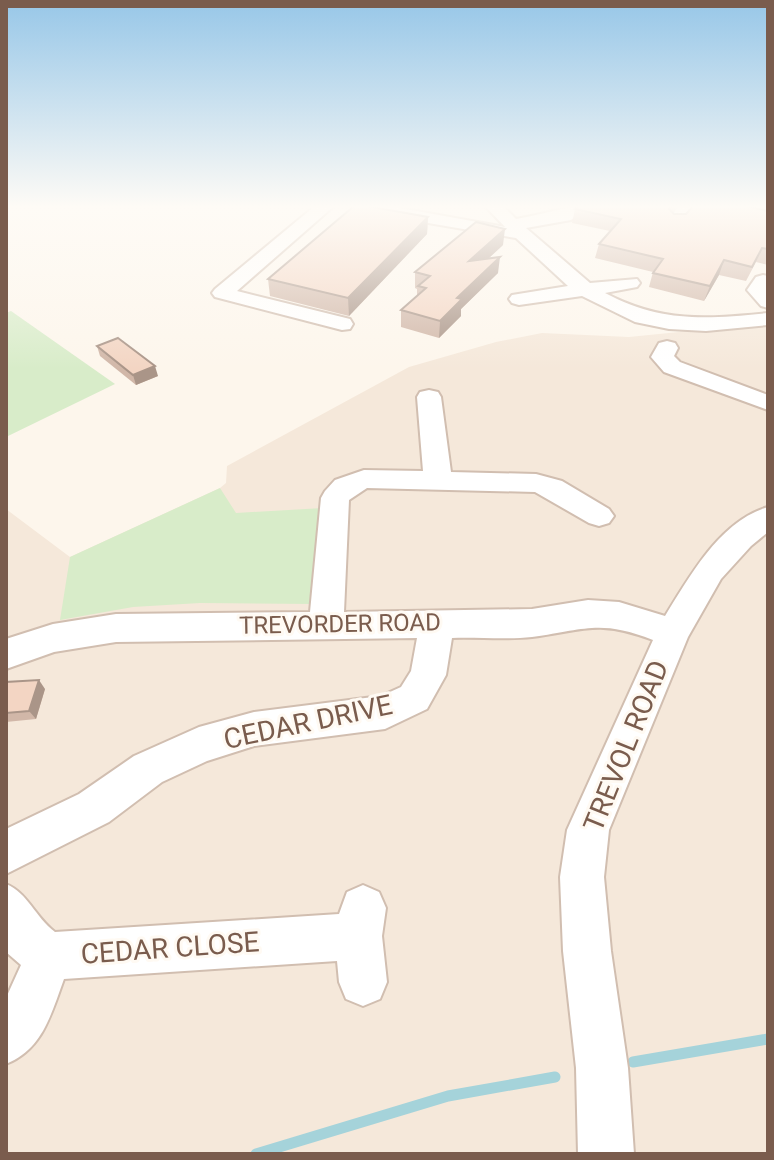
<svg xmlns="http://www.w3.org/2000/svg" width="774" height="1160" viewBox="0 0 774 1160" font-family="Roboto,sans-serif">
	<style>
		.residential { fill: #f5e8da }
		.green { fill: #d8ecc9 }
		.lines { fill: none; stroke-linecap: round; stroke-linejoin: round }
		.stream { stroke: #a5d3da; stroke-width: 11 }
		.minor-casing { stroke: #d1beb0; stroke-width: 4 }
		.minor { fill: #fff; fill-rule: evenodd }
		.wall { fill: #d1b7a8 }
		.shaded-wall { fill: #aa9588 }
		.building { fill: #f3d5c3; stroke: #aa9588; stroke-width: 2 }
		.labels { text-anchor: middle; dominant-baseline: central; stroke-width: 6; stroke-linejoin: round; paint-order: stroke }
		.street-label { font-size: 24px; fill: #7a5c4d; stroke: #fffaf3 }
		.near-street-label { font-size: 28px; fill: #7a5c4d; stroke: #fffaf3 }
	</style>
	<rect width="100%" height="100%" fill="#fdf6ec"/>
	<!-- residential -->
	<polygon class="residential" points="768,323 768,1154 6,1154 6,509 70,557 220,488 226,483 227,466 409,367 496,342 542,333 629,337"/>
	<!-- green -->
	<g class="green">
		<polygon points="11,311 115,384 6,437 6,313"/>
		<polygon points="220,488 236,513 323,508 314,604 200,603 133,607 60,620 70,557"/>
	</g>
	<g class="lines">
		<!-- stream -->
		<g class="stream">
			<polyline points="633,1062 768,1039"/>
			<polyline points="256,1154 448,1096 555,1077"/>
		</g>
		<!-- minor casing -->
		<g class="minor-casing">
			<g id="minor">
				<polygon points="315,206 334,206 237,291 350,319 353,324 350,329 342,330 215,297 212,293 215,289"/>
				<path d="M350,206H389L505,227L485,206H503L516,219C541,215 565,206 589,206L571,220L526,228L590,283L637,279L640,283L637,287L605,293C662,323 706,319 768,313V325L706,331L669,329L635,322L582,296L519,305L512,303L509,299L512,295L568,286L516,238L358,211Z"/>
				<polygon points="679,206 696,206 682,225 670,225 667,221"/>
				<polygon points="763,275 768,276 768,308 761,306 747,290 756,277"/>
				<polygon points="667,341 675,343 678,348 674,356 680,362 768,395 768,410 664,372 651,357 659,343"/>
				<path d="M429,390L438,392L441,397L451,472L536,474L562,481L609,509L614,516L609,523L599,526L589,523L535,492L367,488L349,500L344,612L532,609L588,600L619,602L665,616C690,576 720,521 768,507V532L751,546L721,579L688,637L609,830L604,877L611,951L628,1068L634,1154H578L576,1068L563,951L560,877L567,830L653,640C599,619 585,630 532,637C506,640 478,637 452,638L446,675L427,709L385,729L254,746L207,761L162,782L109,822L6,874V829L79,794L134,756L199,727L254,712L381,696L401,687L411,671L417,638L116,642L54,652L6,669V639L53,624L116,614L310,612L321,498L325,491L335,480L364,470L423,471L417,397L420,392Z"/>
				<path d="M6,884C28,893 35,917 55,932L339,914L347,892L363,885L379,892L386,908L382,936L387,982L380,999L363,1006L346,999L339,982L337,961L64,979C51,1014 43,1049 6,1064V998L21,965L6,952Z"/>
			</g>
		</g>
		<!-- minor -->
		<use href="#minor" class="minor"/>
	</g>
	<!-- wall -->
	<g class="wall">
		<polygon points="578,206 676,206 672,212 674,214 768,211 768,265 756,262 746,281 719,275 704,301 649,287 653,272 595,258 599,244 610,231 572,223 575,209"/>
		<polygon points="428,217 427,234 349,316 270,296 268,279"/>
		<polygon points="503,245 488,259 498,273 461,309 461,316 439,338 401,327 401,310 417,296 417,289 415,288 415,272"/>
		<polygon points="97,346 158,376 136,385 100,356"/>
		<polygon points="6,682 45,689 36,719 6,722"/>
	</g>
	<!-- shaded-wall -->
	<g class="shaded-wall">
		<polygon points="428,217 427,234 349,316 348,298"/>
		<polygon points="505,229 503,245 467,278 469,261"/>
		<polygon points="500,257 498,273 461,309 461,316 439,338 440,321 457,298"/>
		<polygon points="724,260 719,275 704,301 710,286"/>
		<polygon points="155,366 158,376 136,385 133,375"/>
		<polygon points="39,680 45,689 36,719 29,711"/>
	</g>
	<!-- building -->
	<g class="building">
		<polygon points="354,206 367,206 428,217 348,298 268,279"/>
		<polygon points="578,206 671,206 669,209 674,214 686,214 693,206 746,206 768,211 768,249 762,248 752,267 724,260 710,286 653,273 663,259 599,244 621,219 575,209"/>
		<polygon points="476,222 505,229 469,261 500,257 457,298 462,299 440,321 401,310 426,288 418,286 430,276 415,272"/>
		<polygon points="118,338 155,366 133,375 97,346"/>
		<polygon points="39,680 29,711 6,713 6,682"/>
	</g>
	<!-- sky -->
	<linearGradient id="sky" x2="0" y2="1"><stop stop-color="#97c7e8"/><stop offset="0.56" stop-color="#fefbf6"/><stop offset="1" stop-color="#fefbf6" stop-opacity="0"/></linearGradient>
	<rect width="774" height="369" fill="url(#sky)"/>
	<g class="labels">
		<!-- street labels -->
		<g class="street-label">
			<text transform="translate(340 624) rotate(-1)">TREVORDER ROAD</text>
		</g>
		<!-- near-street labels -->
		<g class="near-street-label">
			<text transform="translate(308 722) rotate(-12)">CEDAR DRIVE</text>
			<text transform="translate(626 746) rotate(-68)">TREVOL ROAD</text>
			<text transform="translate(170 948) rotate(-4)">CEDAR CLOSE</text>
		</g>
	</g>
	<!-- border -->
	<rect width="774" height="1160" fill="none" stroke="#7a5c4d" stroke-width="16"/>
</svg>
